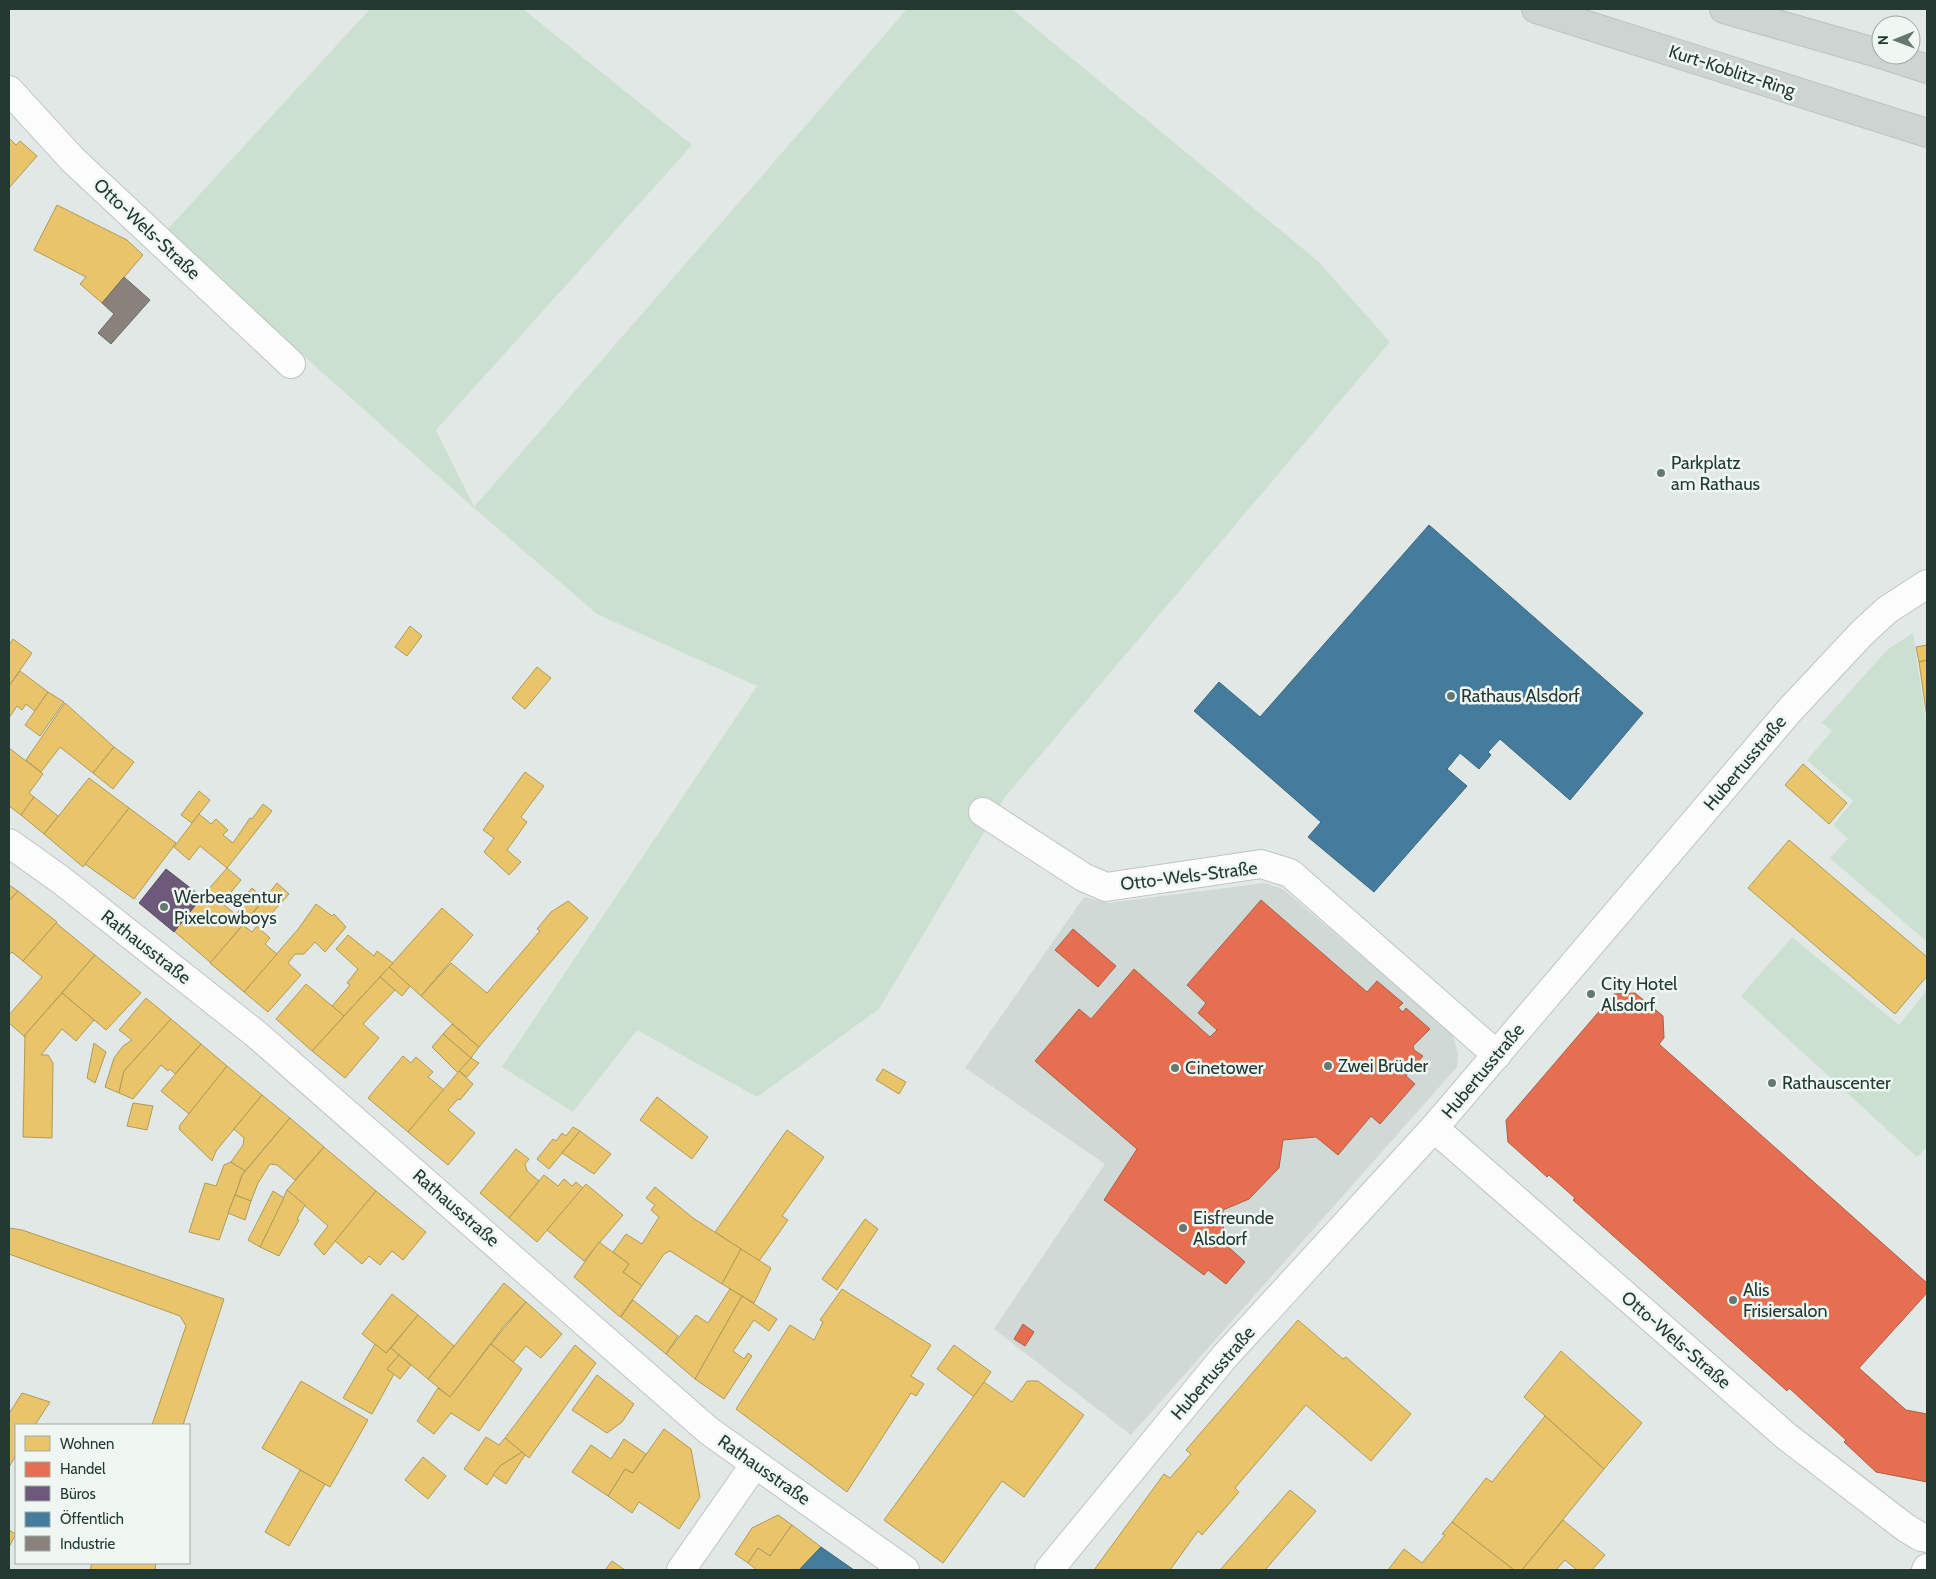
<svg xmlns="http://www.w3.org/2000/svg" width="1936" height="1579" viewBox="0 0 1936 1579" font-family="Cabin,sans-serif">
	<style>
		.built { fill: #d0d9d5 }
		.green { fill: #cce0d1 }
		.homes { fill: #e9c46a; stroke: #ad9b59 }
		.shops { fill: #e76f51; stroke: #ac5f48 }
		.offices { fill: #6d597a; stroke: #565064 }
		.public { fill: #457b9d; stroke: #3a687d }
		.industry { fill: #8a817c; stroke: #6b6c66 }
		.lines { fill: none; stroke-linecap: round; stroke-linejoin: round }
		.minor-casing { stroke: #bfc5c2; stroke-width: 30 }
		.primary-casing { stroke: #bcc4c1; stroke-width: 30 }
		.minor { stroke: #fbfcfb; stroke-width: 28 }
		.primary { stroke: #cdd4d1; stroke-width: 28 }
		.poi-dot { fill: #657771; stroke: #f0f7f3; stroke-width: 2 }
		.labels { text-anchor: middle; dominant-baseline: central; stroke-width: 5; stroke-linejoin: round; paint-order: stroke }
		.street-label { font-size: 18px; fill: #223a32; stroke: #f0f7f3 }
		.poi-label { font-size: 18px; fill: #223a32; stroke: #f0f7f3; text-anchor: start }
	</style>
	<rect width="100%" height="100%" fill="#e2e8e5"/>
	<!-- built -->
	<polygon class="built" points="1265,883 1283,889 1452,1033 1458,1054 1457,1067 1131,1435 994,1329 1105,1164 965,1068 1084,897 1108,903"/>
	<!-- green -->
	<g class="green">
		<polygon points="370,9 523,9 692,145 436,430 474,507 907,9 1012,9 1319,262 1390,342 1005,797 879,1009 757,1097 637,1030 573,1112 502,1067 757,686 597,614 474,508 165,232"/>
		<polygon points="1913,633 1927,729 1927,942 1830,858 1848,839 1833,825 1853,801 1807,760 1832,731 1822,723 1887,650"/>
		<polygon points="1792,937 1899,1025 1927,990 1927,1147 1917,1157 1741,996"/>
	</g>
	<!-- homes -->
	<g class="homes">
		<polygon points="9,138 16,145 20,141 37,156 9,188"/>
		<polygon points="57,205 127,240 143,255 102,303 80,284 86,277 34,250"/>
		<polygon points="410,626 422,636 407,656 395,647"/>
		<polygon points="13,639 32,653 9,686 9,645"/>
		<polygon points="1927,645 1927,660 1919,662 1916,647"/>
		<polygon points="1927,660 1927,718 1919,662"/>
		<polygon points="537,667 551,678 525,709 512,698"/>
		<polygon points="20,671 48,692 35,711 26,704 22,710 17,706 9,718 9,686"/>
		<polygon points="48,692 64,702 40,736 25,725"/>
		<polygon points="65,703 114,747 93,773 60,747 41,772 26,760"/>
		<polygon points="114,747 134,762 113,789 93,773"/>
		<polygon points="9,748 43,774 29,793 34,797 21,815 9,806"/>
		<polygon points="1803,764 1847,803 1829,824 1785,785"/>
		<polygon points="525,772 544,786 521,817 527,822 507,850 521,862 509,875 484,852 494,838 483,830"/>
		<polygon points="89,778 129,808 83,867 44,834"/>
		<polygon points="199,791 210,800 192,823 181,815"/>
		<polygon points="34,797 58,816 44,834 21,815"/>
		<polygon points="263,804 272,811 227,868 200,846 189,860 174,847 199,814 211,824 216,819 228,830 223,835 233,843 250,818 252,819"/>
		<polygon points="129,808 176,843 134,899 85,864"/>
		<polygon points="1789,840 1927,957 1927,976 1895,1014 1748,888"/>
		<polygon points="227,868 241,880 222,903 207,891"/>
		<polygon points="277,883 289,894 264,922 254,912"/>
		<polygon points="9,885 18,891 9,901"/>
		<polygon points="252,888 264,899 245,922 236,915 240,909 237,906"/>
		<polygon points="18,891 57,922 23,961 12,952 9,955 9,901"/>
		<polygon points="207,891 245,922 211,963 174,931"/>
		<polygon points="568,901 588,918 479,1047 421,996 451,963 487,993 540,931 537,929 551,912"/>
		<polygon points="316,904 332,916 334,914 346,927 325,952 315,942 304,954 295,954 288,963 301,975 268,1012 244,992 299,928"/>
		<polygon points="442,908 473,935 421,996 389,967"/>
		<polygon points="56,923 95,955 25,1035 25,1037 9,1023 9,1015 42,977 23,961"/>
		<polygon points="243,925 252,932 257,926 270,938 265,944 277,954 244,992 210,963"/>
		<polygon points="348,935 374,956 377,951 393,963 344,1016 332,1006 350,985 347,983 358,969 336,949"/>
		<polygon points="95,955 141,993 106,1030 62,993"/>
		<polygon points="389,967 410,986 402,996 380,977"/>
		<polygon points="380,977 395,990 363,1024 379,1038 345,1078 312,1051"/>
		<polygon points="306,984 344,1016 312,1051 276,1019"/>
		<polygon points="62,993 94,1020 76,1041 62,1029 41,1055 48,1055 53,1063 52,1138 23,1137 25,1035"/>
		<polygon points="146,998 171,1019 124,1071 119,1093 105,1087 114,1058 123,1046 132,1040 119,1030"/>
		<polygon points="171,1019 201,1044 175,1074 170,1069 168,1071 161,1065 133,1099 119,1093 124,1071"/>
		<polygon points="452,1024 479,1047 471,1058 443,1034"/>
		<polygon points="443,1034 471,1058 458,1073 432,1047"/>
		<polygon points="94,1043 106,1052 95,1083 87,1078"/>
		<polygon points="201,1044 227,1066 189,1114 161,1091"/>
		<polygon points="403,1056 411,1063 416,1057 433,1072 428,1077 444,1090 408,1132 368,1098"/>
		<polygon points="471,1058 479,1063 467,1077 459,1071"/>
		<polygon points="227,1066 262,1095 216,1151 212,1161 179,1129 180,1125"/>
		<polygon points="883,1069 906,1082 899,1094 876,1080"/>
		<polygon points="459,1071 473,1084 460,1100 458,1099 448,1110 475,1133 448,1165 408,1132"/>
		<polygon points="262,1095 290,1118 245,1171 231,1162 243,1145 244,1138 234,1129"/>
		<polygon points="657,1097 708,1137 692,1159 640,1120"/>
		<polygon points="133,1103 153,1106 147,1130 127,1126"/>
		<polygon points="290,1118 324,1147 295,1180 277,1165 270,1164 258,1183 251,1201 235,1195 242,1175"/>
		<polygon points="573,1127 580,1131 549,1169 537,1159 553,1139 556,1141 562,1133 566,1136"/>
		<polygon points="787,1130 824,1157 782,1216 788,1220 759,1261 715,1232"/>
		<polygon points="580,1131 611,1154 594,1174 562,1153"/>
		<polygon points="324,1147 376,1191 324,1255 314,1244 328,1226 287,1190"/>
		<polygon points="516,1149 529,1159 525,1164 527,1171 539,1181 509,1218 480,1193"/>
		<polygon points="231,1162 245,1171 242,1175 219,1240 189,1232 205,1183 216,1186 224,1165"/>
		<polygon points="544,1175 558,1186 564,1179 572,1186 576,1182 583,1188 537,1242 509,1218"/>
		<polygon points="586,1184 623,1215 584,1261 547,1230"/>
		<polygon points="655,1187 693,1218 741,1249 722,1284 670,1251 664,1254 642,1286 623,1272 629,1264 613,1252 626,1234 642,1244 659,1217 651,1210 655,1205 646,1198"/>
		<polygon points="287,1190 305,1205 297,1219 299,1220 279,1256 260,1247"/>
		<polygon points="273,1191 284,1198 260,1247 248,1240"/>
		<polygon points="376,1191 426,1232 403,1260 392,1251 380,1265 369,1256 362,1264 335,1241"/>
		<polygon points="235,1195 251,1201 245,1220 228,1213"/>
		<polygon points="865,1219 878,1229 837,1290 822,1279"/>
		<polygon points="9,1228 22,1230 224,1299 183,1425 152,1425 186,1326 180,1316 9,1254"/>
		<polygon points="599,1242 629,1264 623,1272 642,1286 620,1317 574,1277"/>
		<polygon points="741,1249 771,1268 754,1303 722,1284"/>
		<polygon points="504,1283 526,1302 504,1326 450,1397 428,1379"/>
		<polygon points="730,1289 742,1296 695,1379 666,1354 696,1315 708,1323"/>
		<polygon points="842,1289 931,1345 911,1376 924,1384 916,1396 911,1393 847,1492 736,1409 790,1325 814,1340 823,1322 820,1320"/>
		<polygon points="392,1294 418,1315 386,1353 362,1334"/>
		<polygon points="742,1296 777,1319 769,1331 754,1320 733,1351 744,1359 748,1353 752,1356 724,1399 695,1379"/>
		<polygon points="633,1300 678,1336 666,1354 621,1317"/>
		<polygon points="526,1302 562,1334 541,1358 526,1346 513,1362 491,1344"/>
		<polygon points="418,1315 454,1346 428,1379 391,1348"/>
		<polygon points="1298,1320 1343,1359 1346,1357 1411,1414 1371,1461 1306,1405 1235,1488 1239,1492 1202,1535 1198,1531 1170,1570 1094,1570 1164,1474 1170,1478 1191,1454 1186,1450"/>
		<polygon points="375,1344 386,1353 391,1348 399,1355 387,1369 394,1374 372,1414 343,1398"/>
		<polygon points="491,1344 522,1369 479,1431 451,1413 434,1434 417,1421 438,1388 450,1397"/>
		<polygon points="575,1345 596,1363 529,1458 505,1438"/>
		<polygon points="954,1345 991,1372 974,1397 937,1369"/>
		<polygon points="1561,1351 1642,1423 1604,1469 1524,1397"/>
		<polygon points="399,1355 411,1365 400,1379 387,1369"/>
		<polygon points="597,1375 634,1404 622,1422 607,1433 572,1410"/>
		<polygon points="301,1381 368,1420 330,1487 262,1448"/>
		<polygon points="1027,1381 1038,1381 1084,1415 1024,1497 1002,1481 943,1563 884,1520 984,1382 1012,1402"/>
		<polygon points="22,1393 50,1402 35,1425 16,1425 16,1455 9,1467 9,1414"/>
		<polygon points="1545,1416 1604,1469 1522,1570 1514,1570 1452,1522 1486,1478 1492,1482"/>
		<polygon points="664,1429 691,1449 700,1497 679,1529 639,1502 632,1513 608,1496 625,1469 633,1473"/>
		<polygon points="486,1437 499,1445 505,1438 522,1452 500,1466 487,1485 464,1469"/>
		<polygon points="624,1439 646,1454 633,1473 625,1469 608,1496 572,1472 591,1445 611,1459"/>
		<polygon points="522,1452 525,1455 506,1484 493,1475 500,1466"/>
		<polygon points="423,1457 446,1476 428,1499 405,1480"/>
		<polygon points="300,1470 325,1484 289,1546 265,1532"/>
		<polygon points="1290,1490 1316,1511 1265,1570 1220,1570"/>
		<polygon points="778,1515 792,1525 770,1556 758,1548 748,1563 735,1554 752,1528"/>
		<polygon points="1563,1520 1605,1555 1592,1570 1577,1570 1565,1560 1556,1570 1522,1570"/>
		<polygon points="1452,1522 1514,1570 1388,1570 1404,1549 1422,1563 1445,1535 1442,1534"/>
		<polygon points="792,1525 821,1547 799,1570 757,1570 748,1563 758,1548 770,1556"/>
		<polygon points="9,1530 16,1534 9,1547"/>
		<polygon points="612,1561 625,1570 605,1570"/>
		<polygon points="92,1563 156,1563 155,1570 90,1570"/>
	</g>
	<!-- shops -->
	<g class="shops">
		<polygon points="1261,900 1367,992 1377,981 1403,1003 1398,1008 1403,1012 1406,1008 1430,1029 1413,1046 1414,1050 1423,1056 1406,1076 1415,1084 1380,1124 1371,1116 1338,1155 1316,1137 1283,1140 1279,1168 1249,1199 1223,1210 1224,1243 1245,1262 1226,1284 1208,1270 1204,1275 1104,1200 1137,1149 1035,1061 1079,1009 1091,1019 1134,969 1210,1037 1217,1030 1198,1013 1206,1003 1187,985"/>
		<polygon points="1073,929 1116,966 1098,987 1055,950"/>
		<polygon points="1635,993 1663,1016 1664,1038 1659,1044 1927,1283 1927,1293 1859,1368 1906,1410 1927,1414 1927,1482 1876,1472 1844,1442 1846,1440 1789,1388 1787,1391 1573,1200 1575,1198 1549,1175 1547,1177 1508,1142 1506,1120 1614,994"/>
		<polygon points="1023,1324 1034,1332 1025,1346 1014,1339"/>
	</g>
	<!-- offices -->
	<polygon class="offices" points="166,869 202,897 174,932 139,903"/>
	<!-- public -->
	<g class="public">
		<polygon points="1429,525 1643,713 1570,800 1500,739 1488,752 1491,755 1479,769 1460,753 1447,769 1467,786 1374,892 1308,837 1321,822 1194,711 1219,682 1260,717"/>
		<polygon points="821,1547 854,1570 799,1570"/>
	</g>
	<!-- industry -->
	<polygon class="industry" points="124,277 150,300 111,344 98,333 114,314 102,303"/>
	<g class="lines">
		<!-- minor casing -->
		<g class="minor-casing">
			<g id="minor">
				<polyline points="9,90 73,160 291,364"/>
				<polyline points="983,812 1083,877 1106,887 1261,864 1290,873 1497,1055"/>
				<polyline points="9,843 61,880 256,1034 709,1431 905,1570"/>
				<polyline points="1434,1128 1786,1436 1906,1528 1921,1537 1927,1538"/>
				<polyline points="681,1570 755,1464"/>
				<polyline points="1049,1570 1225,1356 1434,1128 1789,711 1862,633 1887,610 1927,584"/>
				<polyline points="1926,1570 1927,1568"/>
			</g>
		</g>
		<!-- primary casing -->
		<g class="primary-casing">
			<g id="primary">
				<polyline points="1536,9 1927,133"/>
				<polyline points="1724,9 1881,54"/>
				<polyline points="1884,55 1927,69"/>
			</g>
		</g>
		<!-- minor -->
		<use href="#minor" class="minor"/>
		<!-- primary -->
		<use href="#primary" class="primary"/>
	</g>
	<!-- markers -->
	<g class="poi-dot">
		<circle cx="1661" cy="473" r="5"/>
		<circle cx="1451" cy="696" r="5"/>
		<circle cx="164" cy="907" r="5"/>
		<circle cx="1591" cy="994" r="5"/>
		<circle cx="1328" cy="1066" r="5"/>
		<circle cx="1175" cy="1068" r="5"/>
		<circle cx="1772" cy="1083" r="5"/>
		<circle cx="1183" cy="1228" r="5"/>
		<circle cx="1733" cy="1300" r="5"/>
	</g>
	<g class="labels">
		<!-- street labels -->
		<g class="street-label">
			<text transform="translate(1732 71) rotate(18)">Kurt-Koblitz-Ring</text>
			<text transform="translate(147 229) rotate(43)">Otto-Wels-Straße</text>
			<text transform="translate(1745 763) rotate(-50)">Hubertusstraße</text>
			<text transform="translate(1189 876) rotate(-7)">Otto-Wels-Straße</text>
			<text transform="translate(146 947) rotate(38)">Rathausstraße</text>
			<text transform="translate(1483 1071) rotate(-50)">Hubertusstraße</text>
			<text transform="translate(456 1208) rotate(41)">Rathausstraße</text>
			<text transform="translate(1676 1340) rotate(41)">Otto-Wels-Straße</text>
			<text transform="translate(1213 1373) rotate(-49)">Hubertusstraße</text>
			<text transform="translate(764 1470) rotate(35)">Rathausstraße</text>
		</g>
		<!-- poi labels -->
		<g class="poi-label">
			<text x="1671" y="463">Parkplatz<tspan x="1671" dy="21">am Rathaus</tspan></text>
			<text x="1461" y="696">Rathaus Alsdorf</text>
			<text x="174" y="897">Werbeagentur<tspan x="174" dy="21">Pixelcowboys</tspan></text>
			<text x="1601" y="984">City Hotel<tspan x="1601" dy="21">Alsdorf</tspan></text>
			<text x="1338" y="1066">Zwei Brüder</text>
			<text x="1185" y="1068">Cinetower</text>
			<text x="1782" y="1083">Rathauscenter</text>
			<text x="1193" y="1218">Eisfreunde<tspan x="1193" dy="21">Alsdorf</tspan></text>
			<text x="1743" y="1290">Alis<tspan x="1743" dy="21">Frisiersalon</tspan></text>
		</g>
	</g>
	<!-- border -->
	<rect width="1936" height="1579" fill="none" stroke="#223a32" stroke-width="20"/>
	<!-- legend -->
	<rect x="15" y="1424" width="175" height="140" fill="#f0f7f3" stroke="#9eaba6"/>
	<rect x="25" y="1436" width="25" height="15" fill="#e9c46a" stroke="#9eaba6"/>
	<text x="60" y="1449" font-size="15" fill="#223a32">Wohnen</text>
	<rect x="25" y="1462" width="25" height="15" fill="#e76f51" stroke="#9eaba6"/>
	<text x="60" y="1474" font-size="15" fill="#223a32">Handel</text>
	<rect x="25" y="1486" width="25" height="15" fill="#6d597a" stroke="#9eaba6"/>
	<text x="60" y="1499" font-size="15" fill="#223a32">Büros</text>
	<rect x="25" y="1512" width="25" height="15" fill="#457b9d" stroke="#9eaba6"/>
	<text x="60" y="1524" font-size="15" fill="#223a32">Öffentlich</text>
	<rect x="25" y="1536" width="25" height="15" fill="#8a817c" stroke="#9eaba6"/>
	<text x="60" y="1549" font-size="15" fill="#223a32">Industrie</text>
	<!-- north arrow -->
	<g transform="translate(1896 40) rotate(269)"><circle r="24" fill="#f0f7f3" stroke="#9eaba6"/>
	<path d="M0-4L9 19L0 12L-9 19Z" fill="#657771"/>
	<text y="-8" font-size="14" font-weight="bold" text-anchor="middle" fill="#223a32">N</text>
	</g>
</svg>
